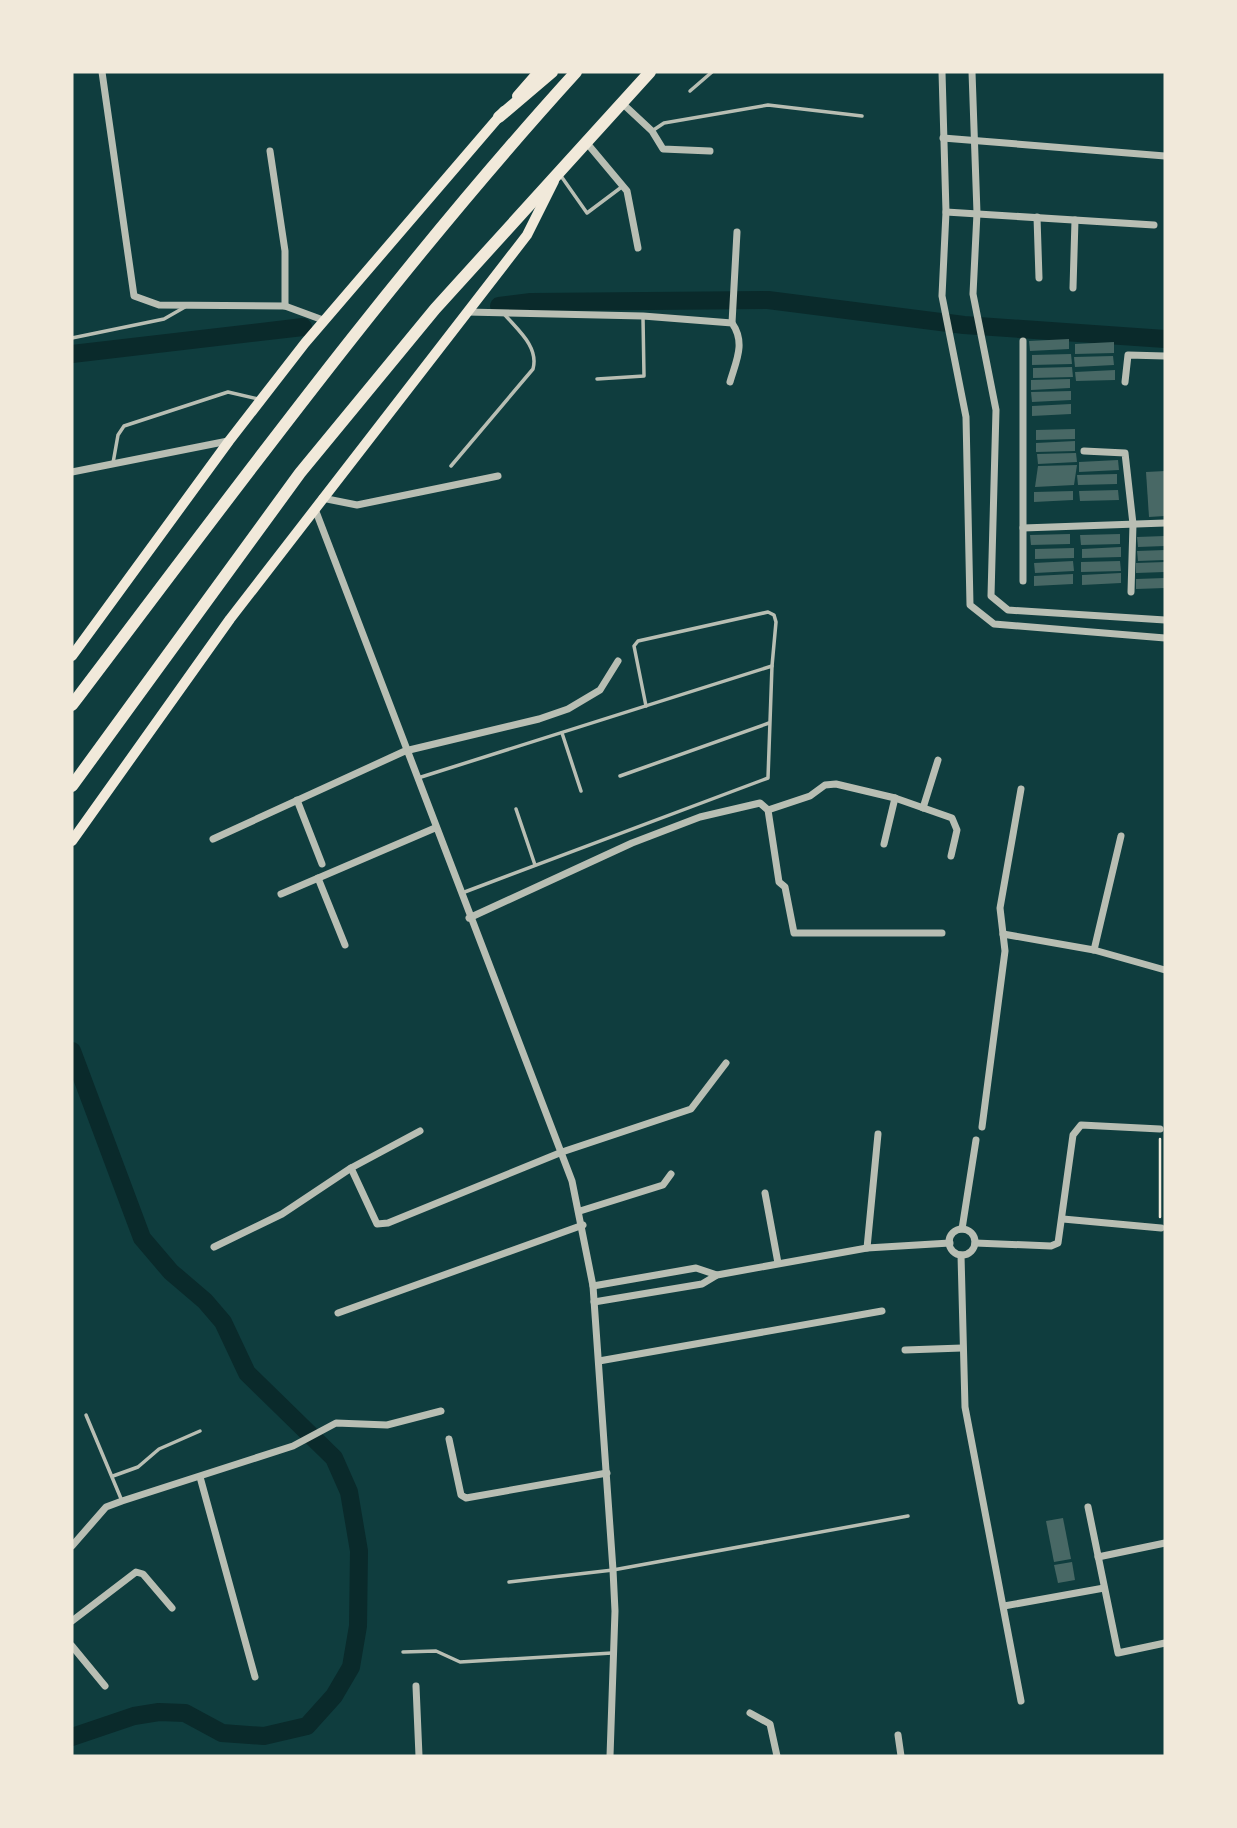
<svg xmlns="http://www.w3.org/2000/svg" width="1237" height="1828" viewBox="0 0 1237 1828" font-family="Barlow,sans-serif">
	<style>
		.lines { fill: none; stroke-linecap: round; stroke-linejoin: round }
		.canal { stroke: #0a2a2b; stroke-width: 18 }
		.building { fill: #486865 }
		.path { stroke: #f1e9da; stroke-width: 2.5 }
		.service { stroke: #b8beb3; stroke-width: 3.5 }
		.minor { stroke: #b8beb3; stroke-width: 7 }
		.secondary { stroke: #f1e9da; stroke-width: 10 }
		.primary { stroke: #f1e9da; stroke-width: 12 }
	</style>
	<rect width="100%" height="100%" fill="#0f3d3e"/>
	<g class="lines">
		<!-- canal -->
		<g class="canal">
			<polyline points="499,306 531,302 768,300 964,325 1165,339"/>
			<polyline points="72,354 303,327"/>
			<polyline points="72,1051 142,1238 171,1272 205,1301 223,1322 247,1373 334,1458 349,1492 359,1551 358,1626 351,1667 334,1696 307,1726 264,1736 222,1733 185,1713 159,1712 134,1716 72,1737"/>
		</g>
	</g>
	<!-- building -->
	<g class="building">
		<polygon points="1069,339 1069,349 1030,351 1029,341"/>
		<polygon points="1114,342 1114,353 1075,354 1075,344"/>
		<polygon points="1071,354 1072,364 1032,365 1032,355"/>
		<polygon points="1113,356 1114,365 1075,367 1074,357"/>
		<polygon points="1072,367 1073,377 1033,378 1033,368"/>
		<polygon points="1115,370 1115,380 1076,381 1075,372"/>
		<polygon points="1070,379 1070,388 1031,390 1031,380"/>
		<polygon points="1071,391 1071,400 1032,402 1031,392"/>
		<polygon points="1071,404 1071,414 1032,416 1032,406"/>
		<polygon points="1075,429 1075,439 1036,440 1036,430"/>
		<polygon points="1075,441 1075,451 1036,452 1036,443"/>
		<polygon points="1076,453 1077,462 1038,464 1037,454"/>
		<polygon points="1118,460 1119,470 1079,472 1079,462"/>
		<polygon points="1077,465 1074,485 1035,487 1038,466"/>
		<polygon points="1165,471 1165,516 1149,517 1146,472"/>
		<polygon points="1117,474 1117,484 1078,485 1077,475"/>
		<polygon points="1118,490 1119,500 1080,501 1079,491"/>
		<polygon points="1073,491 1073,500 1034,502 1034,492"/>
		<polygon points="1070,534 1070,544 1031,545 1030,535"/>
		<polygon points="1120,534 1120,544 1081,545 1080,535"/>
		<polygon points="1165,536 1165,546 1138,547 1137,537"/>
		<polygon points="1121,547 1121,557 1082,558 1082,549"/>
		<polygon points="1074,548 1074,558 1035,559 1035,549"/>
		<polygon points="1165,550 1165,560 1138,561 1137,551"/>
		<polygon points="1073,561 1074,571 1035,573 1034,563"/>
		<polygon points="1120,561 1121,571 1081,572 1081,562"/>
		<polygon points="1165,562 1165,572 1136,573 1136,563"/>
		<polygon points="1121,573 1121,583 1082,585 1082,575"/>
		<polygon points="1073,574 1073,584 1034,586 1034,576"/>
		<polygon points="1165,578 1165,588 1136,589 1136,579"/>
		<polygon points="1063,1518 1071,1559 1054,1562 1046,1521"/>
		<polygon points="1072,1562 1075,1580 1058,1583 1054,1565"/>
	</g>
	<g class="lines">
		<!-- path -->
		<polyline class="path" points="1160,1139 1160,1217"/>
		<!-- service -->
		<g class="service">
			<polyline points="690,91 712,72"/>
			<polyline points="652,131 664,123 768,105 862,116"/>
			<polyline points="561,176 587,213 623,186"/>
			<polyline points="72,338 164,319 185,307"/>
			<polyline points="597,379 644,376 643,318"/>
			<polyline points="113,463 118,435 124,426 228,392 258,399"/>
			<path d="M451,466L533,369C539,347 518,330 505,315"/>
			<polyline points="646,706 634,646 638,641 768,612 774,615 776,622 772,666"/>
			<polyline points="562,733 581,791"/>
			<polyline points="620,776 769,723"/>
			<polyline points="418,778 772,666 768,778 462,893"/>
			<polyline points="516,809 535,865"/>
			<polyline points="86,1415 122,1501"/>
			<polyline points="113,1476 138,1467 159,1449 200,1431"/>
			<polyline points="509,1582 613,1570 908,1516"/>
			<polyline points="403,1652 436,1651 460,1662 612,1653"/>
		</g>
		<!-- minor -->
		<g class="minor">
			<polyline points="102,72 134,296 159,305 285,306 323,320"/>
			<polyline points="942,72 946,212 942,296 966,417 970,605 994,624 1165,638"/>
			<polyline points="972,72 977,213 973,294 996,410 991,596 1008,610 1165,620"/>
			<polyline points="622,103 652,131 663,149 710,151"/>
			<polyline points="943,138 1165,156"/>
			<polyline points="586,142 627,191 638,248"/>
			<polyline points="270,151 285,251 285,306"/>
			<polyline points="946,212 1154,225"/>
			<polyline points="1037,217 1039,278"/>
			<polyline points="1073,288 1075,220"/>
			<path d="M467,312L643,316L732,323C746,343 736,361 730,382"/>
			<polyline points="732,323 737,232"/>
			<polyline points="1125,382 1128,355 1165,356"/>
			<polyline points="1084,451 1125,453 1133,524 1131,592"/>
			<polyline points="72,472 228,441"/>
			<polyline points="322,498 357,505 498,476"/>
			<polyline points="315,509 572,1181 593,1286 613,1570 615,1611 610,1756"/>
			<polyline points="1023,528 1165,523"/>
			<polyline points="1023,581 1023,341"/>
			<polyline points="297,800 322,864"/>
			<polyline points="923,808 938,760"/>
			<polyline points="768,810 810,796 825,785 836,784 895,798 952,818 957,830 951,856"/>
			<polyline points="213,839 405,751 539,719 568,709 600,690 618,661"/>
			<polyline points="884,844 895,798"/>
			<polyline points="318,878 345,945"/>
			<polyline points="281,894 435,828"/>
			<polyline points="469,918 632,843 700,817 760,803 768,810 779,882 785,887 794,933 942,933"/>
			<polyline points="1003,934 1094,950 1165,970"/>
			<polyline points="1094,950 1121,836"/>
			<polyline points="982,1127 1005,951 1000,908 1021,789"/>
			<polyline points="420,1131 351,1168 377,1224 388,1223 562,1152 691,1109 726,1063"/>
			<polyline points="765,1193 778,1263"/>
			<polyline points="580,1211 663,1185 671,1174"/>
			<polyline points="1063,1219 1161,1228"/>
			<polyline points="962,1229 976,1140"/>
			<circle cx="962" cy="1242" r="13"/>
			<polyline points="975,1243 1051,1246 1058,1243 1073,1135 1081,1125 1160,1129"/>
			<polyline points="214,1247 282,1214 351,1168"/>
			<polyline points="867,1248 878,1134"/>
			<polyline points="961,1255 965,1407 1021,1701"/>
			<polyline points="593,1286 696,1268 717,1275"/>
			<polyline points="594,1302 702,1284 717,1275 867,1248 950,1243"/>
			<polyline points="338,1313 583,1225"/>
			<polyline points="905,1350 962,1348"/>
			<polyline points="599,1361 882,1311"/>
			<polyline points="449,1439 461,1495 466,1498 607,1473"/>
			<polyline points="200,1477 255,1677"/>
			<polyline points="1088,1507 1118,1653 1165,1643"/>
			<polyline points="72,1546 106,1507 122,1501 293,1446 336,1423 387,1425 441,1411"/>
			<polyline points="1098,1557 1165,1543"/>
			<polyline points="1004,1606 1104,1588"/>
			<polyline points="72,1621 136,1572 143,1574 172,1608"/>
			<polyline points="72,1646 105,1686"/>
			<polyline points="416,1686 419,1756"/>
			<polyline points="750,1713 770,1724 777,1756"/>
			<polyline points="898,1735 901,1756"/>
		</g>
		<!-- secondary -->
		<g class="secondary">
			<polyline points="517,96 538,72"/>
			<polyline points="72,656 229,441 305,343 504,111"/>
			<polyline points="72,841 230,619 527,235 554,181"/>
		</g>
		<!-- primary -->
		<g class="primary">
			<polyline points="499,117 552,72"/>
			<path d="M72,705C235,490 395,271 576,72"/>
			<polyline points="72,786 300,473 435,309 650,72"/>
		</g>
	</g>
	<!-- border -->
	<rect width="1237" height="1828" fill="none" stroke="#f1e9da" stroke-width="147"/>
</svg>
